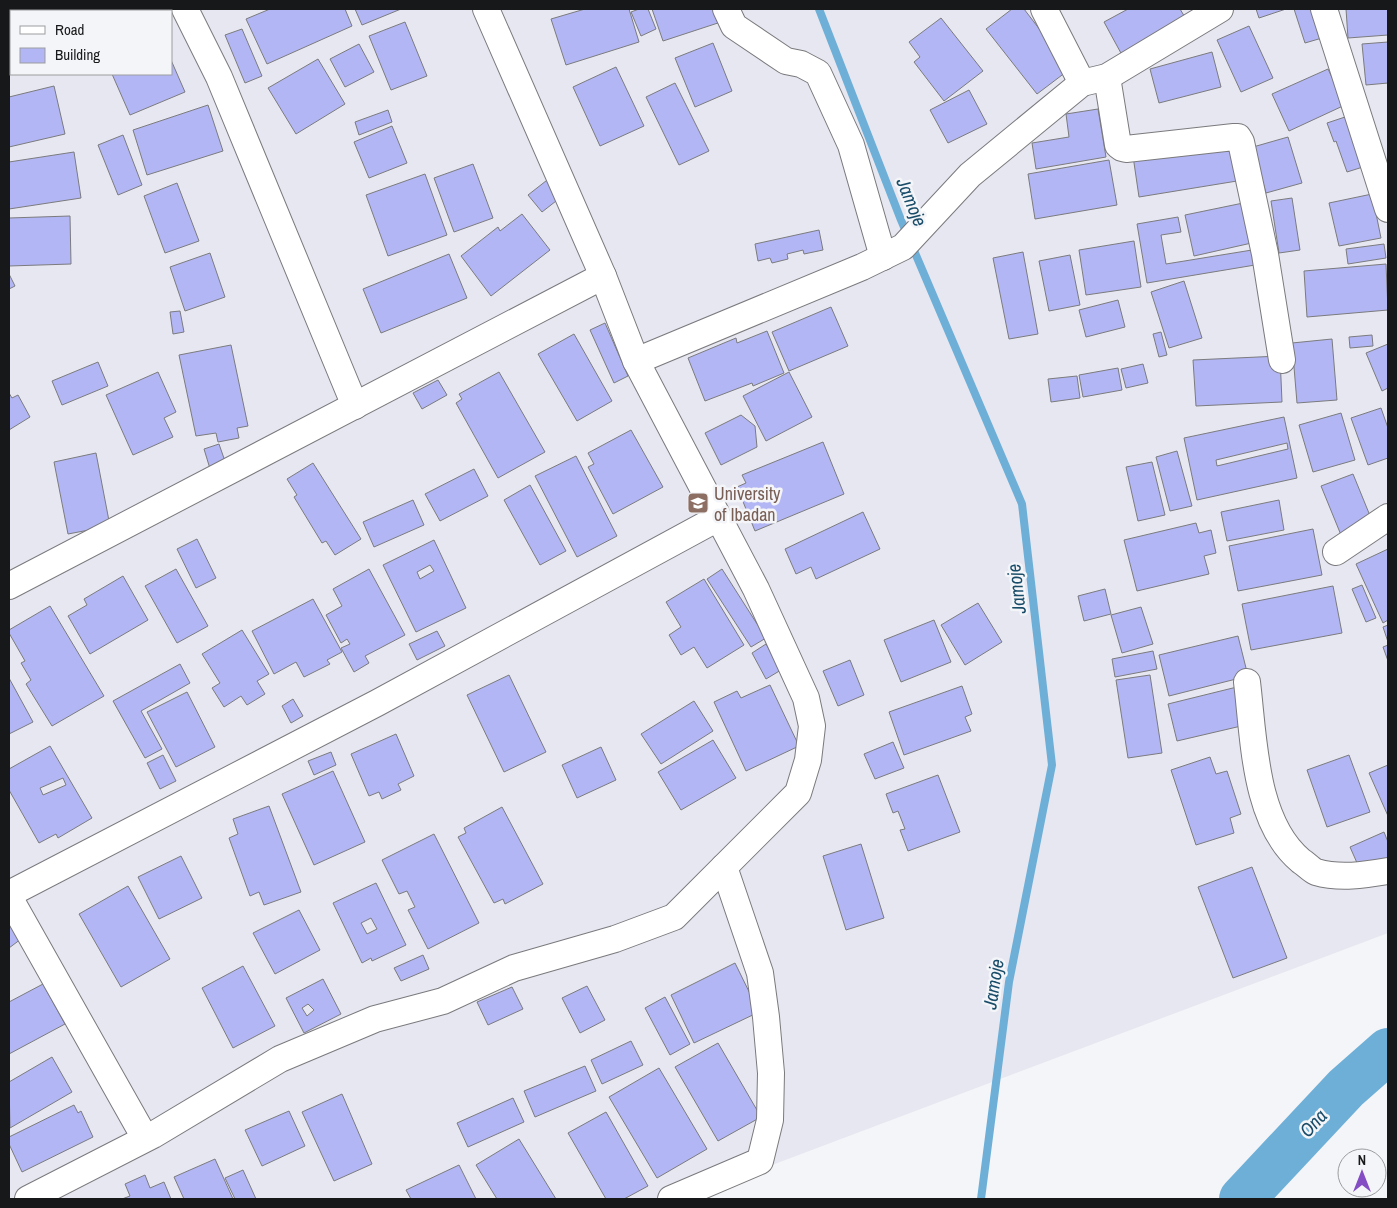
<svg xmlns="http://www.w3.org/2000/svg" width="1397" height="1208" viewBox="0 0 1397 1208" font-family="'Archivo Narrow',sans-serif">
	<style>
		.built { fill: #e6e7f1; fill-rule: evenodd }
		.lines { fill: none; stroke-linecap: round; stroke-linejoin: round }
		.stream { stroke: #6eafd7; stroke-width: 8 }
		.river { stroke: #6eafd7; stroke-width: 46 }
		.building { fill: #b3b6f4; stroke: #7b7b7e; fill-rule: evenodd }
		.minor-casing { stroke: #7a7a7d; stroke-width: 28 }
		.minor { stroke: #fff; stroke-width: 26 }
		.labels { text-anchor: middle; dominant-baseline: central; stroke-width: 5; stroke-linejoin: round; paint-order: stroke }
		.education-label { font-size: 18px; fill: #785e54; stroke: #f4f5f8; text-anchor: start }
		.water-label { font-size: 19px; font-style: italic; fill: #194c68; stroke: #f4f5f8 }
	</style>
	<rect width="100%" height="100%" fill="#f4f5f8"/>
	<!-- built -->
	<path class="built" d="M9,9H1388V933L772,1165L700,1199H9ZM11,11H171V74H11Z"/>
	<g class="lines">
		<!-- stream -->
		<polyline class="stream" points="819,9 901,220 1022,504 1052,765 1009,982 981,1199"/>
		<!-- river -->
		<polyline class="river" points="1242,1199 1346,1088 1388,1051"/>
	</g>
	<!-- building -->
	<g class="building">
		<polygon points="270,9 345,9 352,26 267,64 246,19"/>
		<polygon points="355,9 401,9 362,25"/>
		<polygon points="585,9 629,9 639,42 566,65 551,19"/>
		<polygon points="639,9 648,9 656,29 641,36 631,12"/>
		<polygon points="652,9 724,9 727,20 663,41"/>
		<polygon points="1012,9 1024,9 1070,69 1037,94 986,29"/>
		<polygon points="1128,9 1180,9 1186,19 1122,55 1104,22"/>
		<polygon points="1256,9 1286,9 1259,18"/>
		<polygon points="1294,9 1312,9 1322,38 1305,43"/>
		<polygon points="1346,9 1388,9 1388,35 1348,38"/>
		<polygon points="941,18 983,71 944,101 914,62 920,57 909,42"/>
		<polygon points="405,22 427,76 391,90 369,36"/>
		<polygon points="1249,26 1273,78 1241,92 1217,40"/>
		<polygon points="242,29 262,76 245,83 225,35"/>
		<polygon points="1388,42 1388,83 1366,85 1362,44"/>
		<polygon points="713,43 732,91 695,107 675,58"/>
		<polygon points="359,44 374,72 345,87 330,59"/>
		<polygon points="1212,52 1221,87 1159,103 1150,69"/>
		<polygon points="318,59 345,104 296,134 268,88"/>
		<polygon points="171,60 185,92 130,115 112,74 171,74"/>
		<polygon points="616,67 644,126 600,146 573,87"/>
		<polygon points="1328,69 1345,105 1289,131 1272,94"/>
		<polygon points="675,83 709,151 679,165 646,97"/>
		<polygon points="54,86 65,134 9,147 9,97"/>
		<polygon points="969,90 987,124 948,143 930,110"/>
		<polygon points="208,105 223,151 147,175 133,130"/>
		<polygon points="1098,109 1106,157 1036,169 1032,143 1069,137 1066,114"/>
		<polygon points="388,110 392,122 359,135 355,122"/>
		<polygon points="1348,116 1366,166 1347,172 1336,141 1334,142 1327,123"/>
		<polygon points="392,126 407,163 369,178 354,142"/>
		<polygon points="123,135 142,185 118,195 98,145"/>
		<polygon points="1288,137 1302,183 1266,193 1253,147"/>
		<polygon points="1230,140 1237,181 1139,197 1133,156"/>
		<polygon points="74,152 81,198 9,209 9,162"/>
		<polygon points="1109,160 1117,205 1035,219 1028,174"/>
		<polygon points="473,164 493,218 454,232 434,178"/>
		<polygon points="425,174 447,235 388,256 366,195"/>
		<polygon points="551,177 565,194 542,212 528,195"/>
		<polygon points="177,183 199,241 165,253 144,196"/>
		<polygon points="1372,194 1381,238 1339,246 1329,203"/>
		<polygon points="1292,198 1300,250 1279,253 1271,201"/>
		<polygon points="1248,202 1256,242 1194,256 1185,215"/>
		<polygon points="522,214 550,250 491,296 461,256 498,227 500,231"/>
		<polygon points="70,216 71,264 9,266 9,218"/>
		<polygon points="1178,217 1181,232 1161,235 1166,264 1252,250 1255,265 1147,283 1137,224"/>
		<polygon points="819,230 823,250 804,254 803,250 787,254 788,259 772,263 770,258 758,261 755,244"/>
		<polygon points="1134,241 1141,287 1086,295 1079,250"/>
		<polygon points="1384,244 1386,258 1348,264 1346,249"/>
		<polygon points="1023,252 1038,334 1009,339 993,258"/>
		<polygon points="210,253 225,297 185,311 170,267"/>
		<polygon points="449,254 467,298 381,333 363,289"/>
		<polygon points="1070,255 1080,305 1049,311 1039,261"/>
		<polygon points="1386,264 1388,310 1307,317 1304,271"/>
		<polygon points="9,274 15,286 9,289"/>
		<polygon points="1184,281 1202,338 1169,348 1151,292"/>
		<polygon points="1118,300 1125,327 1086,337 1079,310"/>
		<polygon points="831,307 848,346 789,371 772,332"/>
		<polygon points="180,311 184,332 173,334 170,312"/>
		<polygon points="605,323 628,376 614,383 590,330"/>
		<polygon points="767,331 784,373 753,386 752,383 705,401 688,358 736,338 737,343"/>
		<polygon points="1161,332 1167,355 1159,357 1153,334"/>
		<polygon points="574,334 612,401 577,421 538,354"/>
		<polygon points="1372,335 1373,346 1350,348 1349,337"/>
		<polygon points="1332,339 1337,400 1297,403 1292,343"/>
		<polygon points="1388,344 1388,388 1382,391 1366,353"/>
		<polygon points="231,345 248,426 237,428 239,438 218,442 216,433 196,436 179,355"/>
		<polygon points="1280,356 1282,402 1196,406 1193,360"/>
		<polygon points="98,362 108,386 62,405 52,381"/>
		<polygon points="1143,364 1148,383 1126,388 1121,369"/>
		<polygon points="1118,368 1122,390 1083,397 1079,375"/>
		<polygon points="158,372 176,412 164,418 173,437 133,455 106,395"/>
		<polygon points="499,372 545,452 498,478 456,403 462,399 459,394"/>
		<polygon points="789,372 812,417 766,441 743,396"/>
		<polygon points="1077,376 1080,398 1051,402 1048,379"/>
		<polygon points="438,380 447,395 422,409 413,393"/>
		<polygon points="9,393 12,398 18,395 30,417 9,430"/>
		<polygon points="1381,408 1388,428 1388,458 1368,465 1351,418"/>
		<polygon points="1341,413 1355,460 1313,472 1299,425"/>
		<polygon points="741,415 755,426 757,447 721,465 705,433"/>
		<path d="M1284,417L1297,478L1197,500L1184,438ZM1287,443L1288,449L1217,466L1216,460Z"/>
		<polygon points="631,430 663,487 613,514 588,467 594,464 588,453"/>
		<polygon points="823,442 844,494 755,531 737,487 746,483 742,475"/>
		<polygon points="219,444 227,467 211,472 204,449"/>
		<polygon points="1177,451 1192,506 1170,511 1156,457"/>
		<polygon points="96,453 110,526 68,534 54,462"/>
		<polygon points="576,456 617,536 577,557 535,476"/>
		<polygon points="1152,462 1165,515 1138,521 1126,467"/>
		<polygon points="313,463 361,539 335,555 326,541 322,543 294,497 297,495 287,479"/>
		<polygon points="474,469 488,496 440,521 425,494"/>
		<polygon points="1353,474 1373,523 1341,535 1321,486"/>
		<polygon points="530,485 566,551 540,565 504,500"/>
		<polygon points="413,500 424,525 374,547 363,522"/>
		<polygon points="1279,500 1284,530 1227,541 1221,512"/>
		<polygon points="863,512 880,549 816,579 811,567 796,574 785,549"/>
		<polygon points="1196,523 1199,533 1211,530 1216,553 1204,556 1209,574 1137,591 1124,540"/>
		<polygon points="1313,529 1322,575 1238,591 1229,546"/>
		<polygon points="197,539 216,578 196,588 177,549"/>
		<path d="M434,540L466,608L416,632L383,565ZM430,565L434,571L420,579L417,572Z"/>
		<polygon points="1388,549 1388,620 1383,623 1356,564"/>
		<polygon points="176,569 208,626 177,643 145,586"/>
		<polygon points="369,569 405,635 365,656 369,663 354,672 341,648 350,644 347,639 341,643 326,615 342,606 333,589"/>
		<polygon points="722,569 766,638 751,647 707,579"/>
		<polygon points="123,576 148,620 90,654 68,616 87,605 84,599"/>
		<polygon points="704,579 744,645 707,668 694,647 681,655 669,635 681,627 666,602"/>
		<polygon points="1362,585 1376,618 1366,622 1352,589"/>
		<polygon points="1333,586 1342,633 1251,650 1242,604"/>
		<polygon points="1105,589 1111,614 1084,621 1078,596"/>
		<polygon points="313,599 342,652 327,660 330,664 304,677 296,662 274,674 252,631"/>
		<polygon points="978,603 1002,642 965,665 941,625"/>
		<polygon points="50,606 104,696 52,726 26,684 31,680 21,663 25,661 9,633 9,630"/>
		<polygon points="1141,607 1153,644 1122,653 1111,615"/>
		<polygon points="934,620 951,662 901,682 884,640"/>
		<polygon points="1388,625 1388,642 1383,627"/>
		<polygon points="242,630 269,674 257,681 265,694 247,705 241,696 224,707 212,688 220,683 202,654"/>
		<polygon points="437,631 445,646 417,660 409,644"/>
		<polygon points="1238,636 1248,676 1169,696 1159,655"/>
		<polygon points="766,644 781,670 766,679 752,653"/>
		<polygon points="1388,645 1388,661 1383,647"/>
		<polygon points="1153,651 1157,669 1115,677 1112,659"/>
		<polygon points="850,660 864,695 838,706 823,671"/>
		<polygon points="180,664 190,683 141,711 162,749 145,758 113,701"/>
		<polygon points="509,675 546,752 504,772 467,695"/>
		<polygon points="1150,675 1162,753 1128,758 1116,680"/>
		<polygon points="9,678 33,722 9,734"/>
		<polygon points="770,685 799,746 746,771 714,702 737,691 741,698"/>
		<polygon points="1245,685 1254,723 1177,741 1168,704"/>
		<polygon points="962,686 972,714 965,717 971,731 904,755 889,712"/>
		<polygon points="187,692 215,747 176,767 147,712"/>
		<polygon points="293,699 303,716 291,723 282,706"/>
		<polygon points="694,701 713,731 661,764 641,734"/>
		<polygon points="396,734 414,776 398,784 401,790 382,799 379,792 369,796 351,754"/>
		<polygon points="713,740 736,778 681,810 658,772"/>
		<polygon points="893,742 904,768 875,779 864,754"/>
		<path d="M50,746L92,818L58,838L56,834L39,843L9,790V769ZM63,778L66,785L43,795L40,788Z"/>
		<polygon points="601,747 616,780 577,798 562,765"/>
		<polygon points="331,752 336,765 314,775 308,761"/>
		<polygon points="163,755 176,781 160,789 147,763"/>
		<polygon points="1349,755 1370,812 1327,827 1307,770"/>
		<polygon points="1210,757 1216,774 1227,771 1241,814 1230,818 1234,833 1196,845 1171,770"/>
		<polygon points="1388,765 1388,816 1369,773"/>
		<polygon points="333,771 365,842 314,865 282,794"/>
		<polygon points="938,775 960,832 908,851 900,830 905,829 898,811 893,813 886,794"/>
		<polygon points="269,806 301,892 264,905 259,892 250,896 229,838 238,834 233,819"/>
		<polygon points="502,807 543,884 505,904 503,899 494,903 458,837 466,833 464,828"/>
		<polygon points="1384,832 1388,842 1388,860 1361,872 1350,847"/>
		<polygon points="434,834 479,923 428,949 408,910 415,907 407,891 399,894 382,860"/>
		<polygon points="861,844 884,918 846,930 823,856"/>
		<polygon points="181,856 202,898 159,919 138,877"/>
		<polygon points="1252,867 1287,958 1233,978 1198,887"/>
		<path d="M376,883L406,945L372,961L371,958L362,963L333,903ZM371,918L377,929L367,934L361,923Z"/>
		<polygon points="128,886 170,959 121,987 79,914"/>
		<polygon points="299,910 320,950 275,974 253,933"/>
		<polygon points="9,913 25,936 9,948"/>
		<polygon points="423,955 429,969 401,981 394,968"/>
		<polygon points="735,963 759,1012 694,1043 671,995"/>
		<polygon points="243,966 275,1026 233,1048 202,988"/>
		<path d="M323,979L341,1014L304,1033L286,998ZM308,1004L314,1010L307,1016L302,1008Z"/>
		<polygon points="43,984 65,1024 9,1054 9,1002"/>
		<polygon points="587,986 605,1020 580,1033 562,998"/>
		<polygon points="512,987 523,1009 488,1025 477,1002"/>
		<polygon points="665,997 690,1044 670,1055 645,1008"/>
		<polygon points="631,1041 643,1065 602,1084 591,1060"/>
		<polygon points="718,1043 761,1117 718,1141 675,1067"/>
		<polygon points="52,1057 72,1092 10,1128 9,1082"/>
		<polygon points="585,1066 596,1091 535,1117 524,1091"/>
		<polygon points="659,1068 707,1149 657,1178 609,1097"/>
		<polygon points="342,1094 372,1164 334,1181 302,1112"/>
		<polygon points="513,1098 524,1122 468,1147 457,1123"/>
		<polygon points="74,1105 78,1113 81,1111 93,1137 22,1172 9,1144 9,1137"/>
		<polygon points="289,1111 305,1146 262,1166 245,1130"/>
		<polygon points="606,1112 648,1186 624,1199 606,1199 568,1133"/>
		<polygon points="519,1139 556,1199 497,1199 476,1165"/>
		<polygon points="215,1159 233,1199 184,1199 174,1177"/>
		<polygon points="459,1165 476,1199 411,1199 406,1190"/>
		<polygon points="243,1170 256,1199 235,1199 225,1178"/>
		<polygon points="145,1175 150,1188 164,1182 171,1199 122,1199 130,1196 125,1184"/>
	</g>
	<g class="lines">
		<!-- minor casing -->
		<g class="minor-casing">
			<g id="minor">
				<polyline points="185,9 219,77 355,406"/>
				<polyline points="726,9 734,26 786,61 801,64 818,73 851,145 883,257"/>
				<polyline points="1044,9 1082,83"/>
				<polyline points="1324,9 1388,209"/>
				<polyline points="1107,77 1118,145 1122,148 1126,149 1234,137 1238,137 1241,142 1265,254 1282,360"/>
				<polyline points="636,361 862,267 903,247 970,175 1082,83 1107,77 1220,9"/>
				<polyline points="1336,552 1388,517"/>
				<polyline points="9,586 603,276"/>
				<path d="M1247,682C1254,739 1254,822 1301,861C1306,864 1311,870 1316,872C1340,879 1364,875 1388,871"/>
				<polyline points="9,894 377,703 718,518"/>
				<polyline points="9,897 145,1138"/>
				<polyline points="28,1199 153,1135 280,1059 375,1019 443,1001 514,968 615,939 674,917 798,793 808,760 812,726 806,698 756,589 636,361 603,276 486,9"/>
				<polyline points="671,1199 760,1161 770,1120 771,1073 766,1017 760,973 724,867"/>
			</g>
		</g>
		<!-- minor -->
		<use href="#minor" class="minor"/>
	</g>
	<!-- icons -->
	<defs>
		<g id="university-square" transform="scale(1.125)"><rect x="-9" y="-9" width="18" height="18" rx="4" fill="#8d6e63" stroke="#f4f5f8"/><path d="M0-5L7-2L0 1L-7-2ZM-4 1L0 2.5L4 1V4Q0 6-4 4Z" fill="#fff"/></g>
	</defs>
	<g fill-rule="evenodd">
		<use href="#university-square" x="698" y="503"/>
	</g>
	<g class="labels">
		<!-- education labels -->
		<g class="education-label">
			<text x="714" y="493">University<tspan x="714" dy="21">of Ibadan</tspan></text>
		</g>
		<!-- water labels -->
		<g class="water-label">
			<text transform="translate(912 202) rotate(68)">Jamoje</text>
			<text transform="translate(1016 589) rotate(-97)">Jamoje</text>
			<text transform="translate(993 984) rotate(-81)">Jamoje</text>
			<text transform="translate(1313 1123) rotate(-47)">Ona</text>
		</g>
	</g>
	<!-- border -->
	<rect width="1397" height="1208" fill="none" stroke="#171819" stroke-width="20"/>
	<!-- legend -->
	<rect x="10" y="10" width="162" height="65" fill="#f4f5f8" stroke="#9c9d9f"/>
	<rect x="20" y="26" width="25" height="8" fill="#ffffff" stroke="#9c9d9f"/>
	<text x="55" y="35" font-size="15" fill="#171819">Road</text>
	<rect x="20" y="48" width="25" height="15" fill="#b3b6f4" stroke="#9c9d9f"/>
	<text x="55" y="60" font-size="15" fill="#171819">Building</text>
	<!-- north arrow -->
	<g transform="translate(1362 1173)"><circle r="24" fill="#f4f5f8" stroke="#9c9d9f"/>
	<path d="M0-4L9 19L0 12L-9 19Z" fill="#844dc4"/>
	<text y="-8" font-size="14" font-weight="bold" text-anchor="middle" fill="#171819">N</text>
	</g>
</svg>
